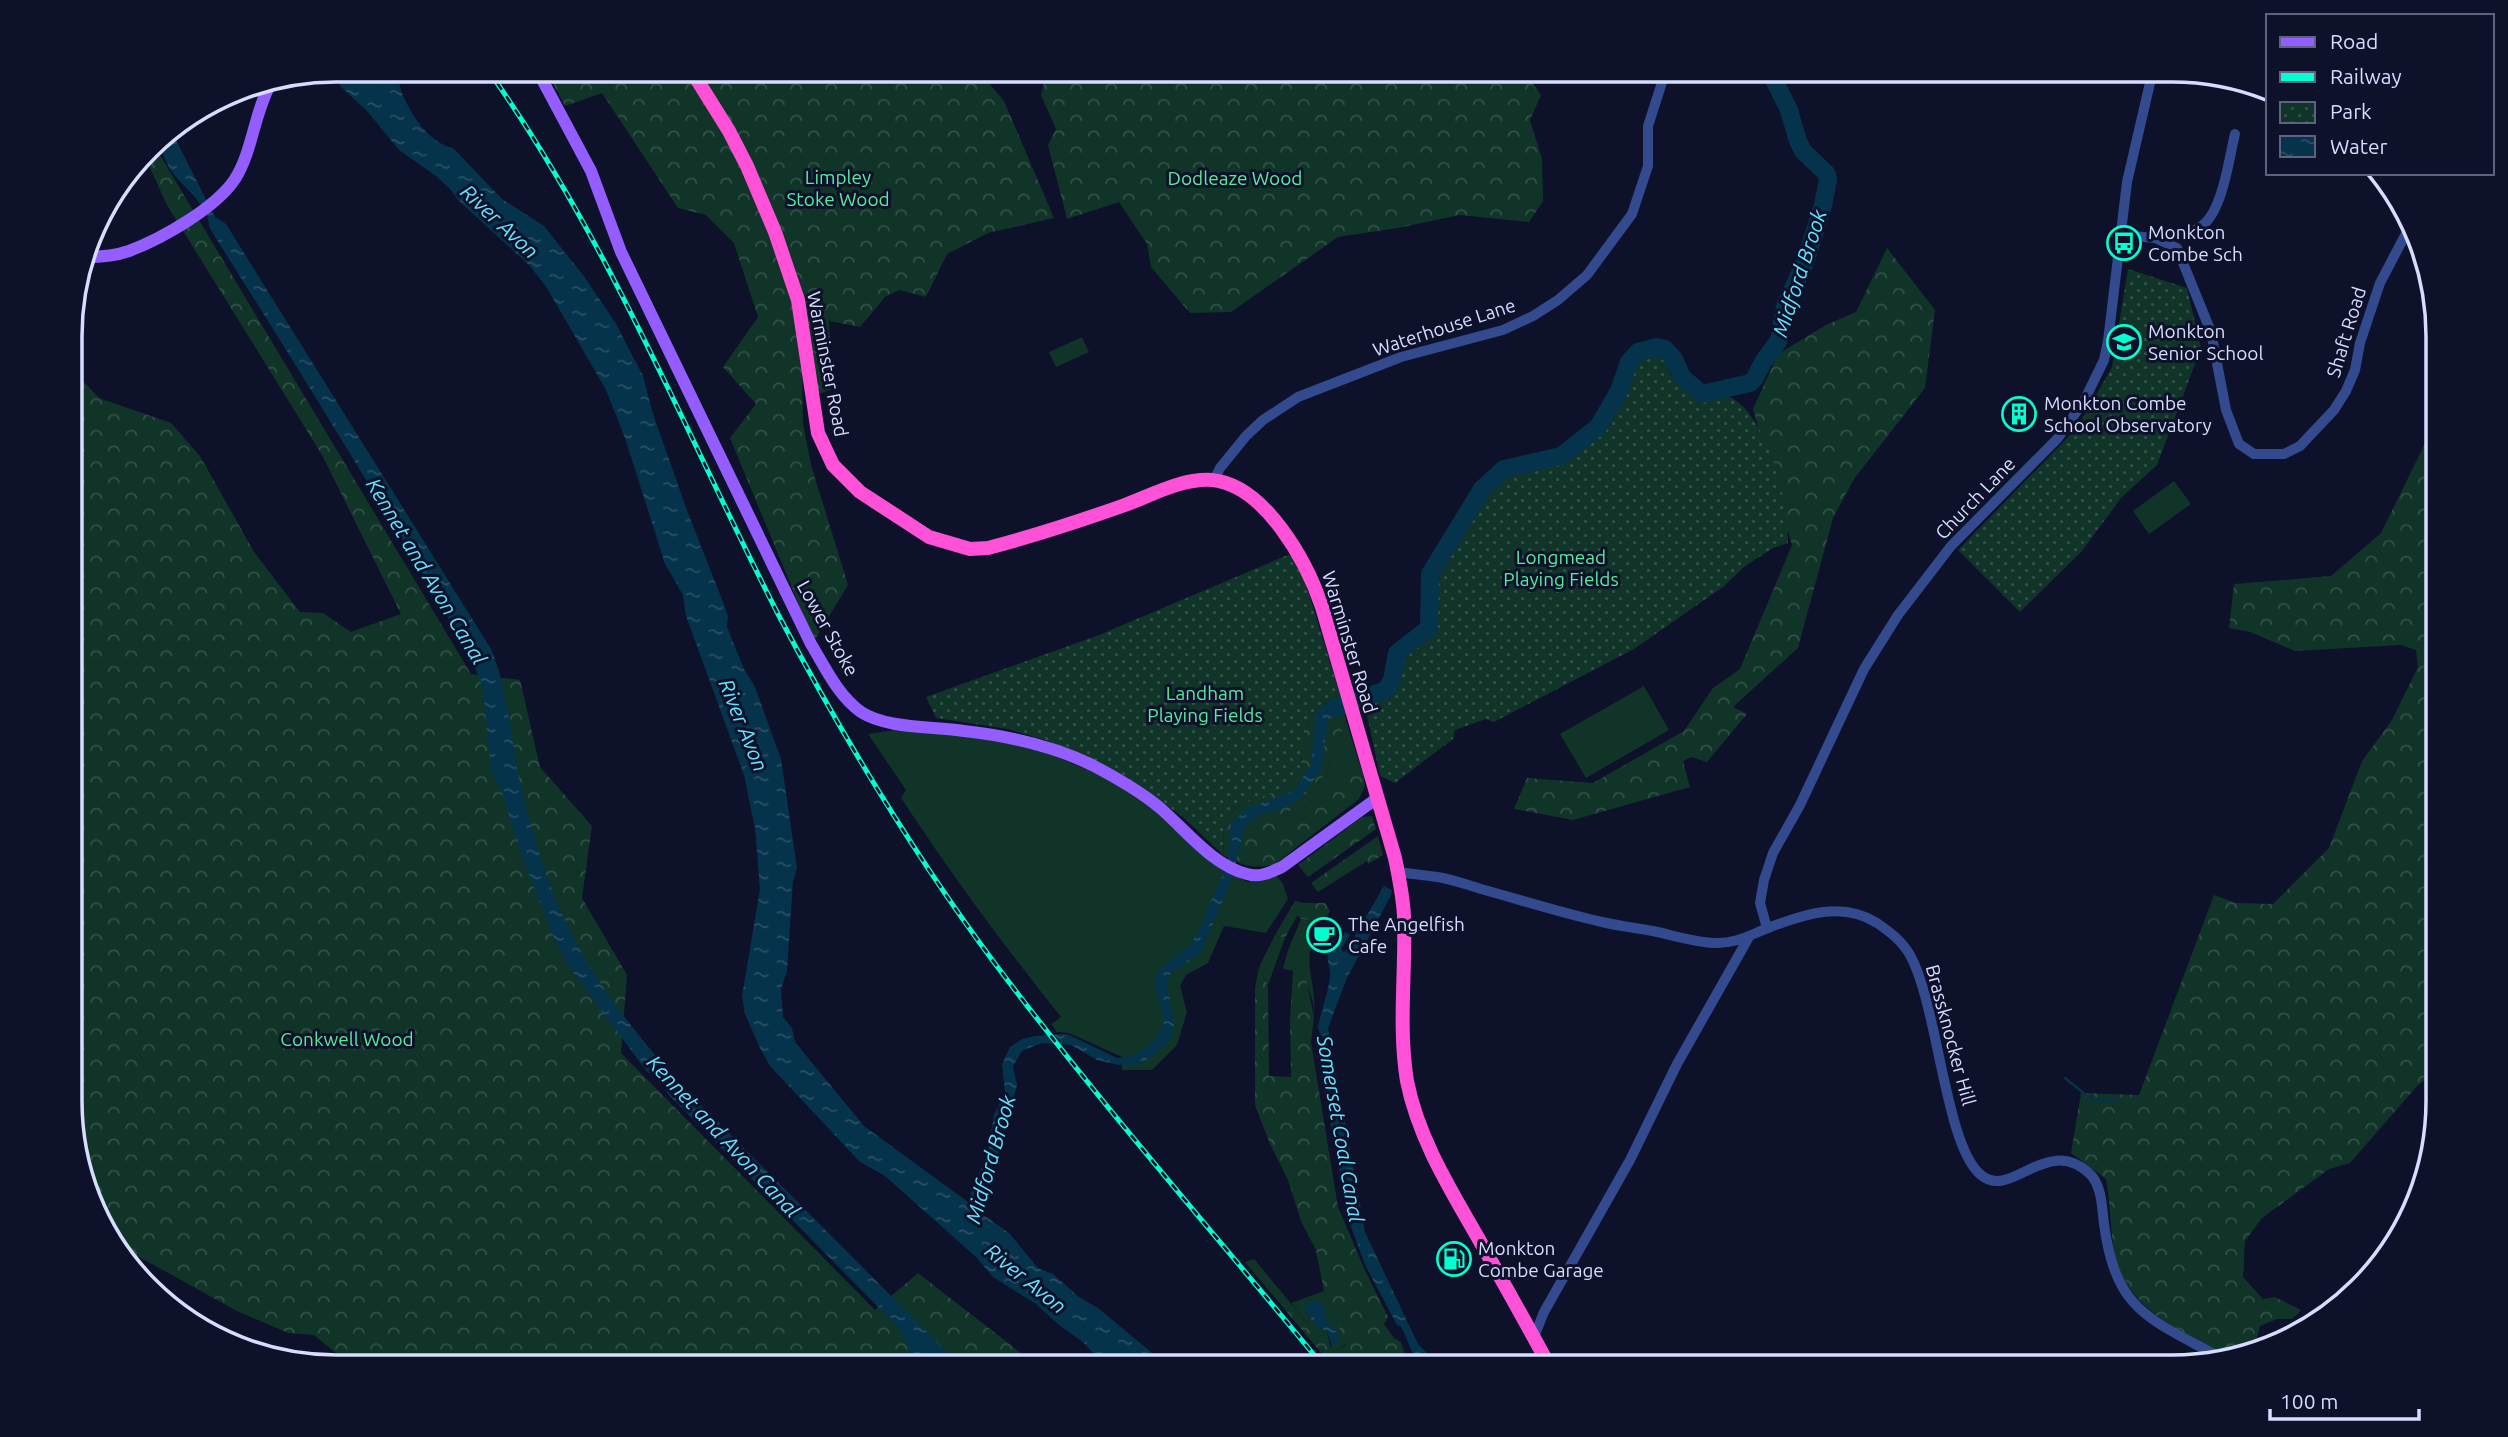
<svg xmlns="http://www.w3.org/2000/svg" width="2508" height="1437" viewBox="0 0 2508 1437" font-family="Ubuntu,sans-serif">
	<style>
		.grass { fill: #103428; fill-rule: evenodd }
		.forest { fill: url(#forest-crowns) }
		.park { fill: url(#park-dots) }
		.water { fill: url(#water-ripples) }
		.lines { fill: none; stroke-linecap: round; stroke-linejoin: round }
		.stream { stroke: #05334b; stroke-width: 2.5 }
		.river { stroke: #05334b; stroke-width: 18 }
		.minor { stroke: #344a8e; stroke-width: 10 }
		.major { stroke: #935dff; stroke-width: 12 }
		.highway { stroke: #ff51d7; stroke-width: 14 }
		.rail-casing { stroke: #02ffcf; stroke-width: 5 }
		.rail { stroke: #0d112a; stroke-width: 2.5; stroke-dasharray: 8; stroke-linecap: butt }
		.labels { text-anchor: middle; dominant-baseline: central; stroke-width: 6; stroke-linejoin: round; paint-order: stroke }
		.park-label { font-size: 19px; fill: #55ec9a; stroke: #0d112a }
		.poi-label { font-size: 19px; fill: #d6ddff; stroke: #0d112a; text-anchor: start }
		.street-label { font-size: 19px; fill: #d6ddff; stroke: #0d112a }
		.water-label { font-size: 21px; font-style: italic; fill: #64e4ff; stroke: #0d112a }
		.rim { fill: none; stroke: #d6ddff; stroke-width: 3.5 }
	</style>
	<defs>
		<pattern id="forest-crowns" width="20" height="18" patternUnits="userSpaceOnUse" patternTransform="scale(1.75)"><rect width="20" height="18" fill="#103428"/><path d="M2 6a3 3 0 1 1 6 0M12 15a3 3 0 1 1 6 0" fill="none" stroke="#325148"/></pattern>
		<pattern id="park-dots" width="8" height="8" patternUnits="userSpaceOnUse" patternTransform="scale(1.75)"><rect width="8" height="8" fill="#103428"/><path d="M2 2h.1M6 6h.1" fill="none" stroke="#325148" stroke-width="1.8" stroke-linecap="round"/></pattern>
		<pattern id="water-ripples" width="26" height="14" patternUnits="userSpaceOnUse" patternTransform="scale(1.75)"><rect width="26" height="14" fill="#05334b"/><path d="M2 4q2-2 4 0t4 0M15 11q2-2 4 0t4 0" fill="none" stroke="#295066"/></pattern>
	</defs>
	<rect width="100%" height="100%" fill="#0d112a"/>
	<!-- grass -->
	<g class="grass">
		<polygon points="1082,337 1089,352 1056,367 1049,352"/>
		<polygon points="2174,481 2191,504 2149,534 2133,511"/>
		<polygon points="1644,686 1669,730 1586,778 1560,734"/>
		<polygon points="1346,720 1363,775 1344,775 1299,812 1278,823 1327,773"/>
		<path d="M894,730L958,735L1038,749L1102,776L1151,807L1221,867L1247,882L1277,876L1283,884L1288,899L1266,933L1224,926L1208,963L1186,975L1180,986L1187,1012L1177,1045L1152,1070H1122V1057L1069,1033L1057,1032L1051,1024L1061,1017C1004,946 951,874 901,798L906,790L868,734Z"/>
		<path d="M1301,919L1324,922C1296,959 1318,976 1314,1017L1313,1002L1300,964L1293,971L1283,969L1288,950Z"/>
		<polygon points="1275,935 1285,938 1268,985 1259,967"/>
		<path d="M1324,1291L1346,1344L1332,1354L1291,1303ZM1308,1303L1325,1306V1319L1334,1332L1331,1348L1327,1332L1314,1324L1306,1309Z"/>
	</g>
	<!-- forest -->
	<g class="forest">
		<polygon points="546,70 978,70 1004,101 1054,218 988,233 947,254 926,297 899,290 885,297 860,327 829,321 832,389 819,394 802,371 803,424 811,465 848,585 814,641 730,438 756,404 723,367 758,317 734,243 706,215 678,208 602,93 565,106"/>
		<polygon points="1047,70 1533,70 1531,81 1541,95 1530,120 1542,159 1543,201 1529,222 1460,215 1398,228 1338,237 1231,312 1190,313 1151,267 1147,244 1119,202 1067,219 1048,145 1056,129 1041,95"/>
		<polygon points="154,145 471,674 520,680 540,767 592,826 582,898 627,975 621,1053 875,1310 918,1273 1039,1367 347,1367 337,1354 314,1335 288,1333 237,1311 112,1242 72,1135 72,369 99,398 171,423 200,456 254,552 300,612 323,613 351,632 401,614 322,455 167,205 145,157"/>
		<polygon points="1887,248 1935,310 1925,388 1854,479 1833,518 1798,648 1733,707 1747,714 1707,762 1691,757 1683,761 1690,787 1573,820 1514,809 1527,778 1593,783 1684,731 1713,688 1740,669 1792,545 1753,409 1778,354 1826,325 1856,312"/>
		<path d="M2437,419V1071L2418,1085L2350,1163L2329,1169L2262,1218L2245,1241L2243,1277L2263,1299L2275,1297L2301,1310L2292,1319H2277L2260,1326L2256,1342L2257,1346L2226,1355C2176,1330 2120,1305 2113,1244C2110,1222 2110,1201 2106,1179L2071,1153L2081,1093L2139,1095L2214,895L2236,903L2273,904L2329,848L2362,761L2392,720L2418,667L2416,650L2401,645L2295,651L2250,632L2229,628L2234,584L2331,576L2381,533Z"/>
		<path d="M1340,695L1346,720L1327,773L1280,821L1299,812L1344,775H1363L1365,786L1359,799L1275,864C1252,870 1244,865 1224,856C1224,846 1222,833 1225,824C1234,793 1284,799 1298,774C1301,769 1301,760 1302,753C1308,721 1307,709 1340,695Z"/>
		<polygon points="1372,816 1376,829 1308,877 1298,865 1362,817"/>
		<polygon points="1378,836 1383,855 1368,864 1367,861 1318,892 1311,883"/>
		<polygon points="1295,901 1304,903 1325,903 1330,911 1324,922 1301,919 1297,916 1285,938 1275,935"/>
		<polygon points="1300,964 1303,964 1314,1017 1311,1042 1338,1207 1364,1268 1388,1317 1384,1324 1394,1338 1401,1342 1409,1367 1333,1367 1245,1262 1254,1259 1332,1353 1346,1345 1324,1291 1316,1250 1301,1221 1288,1180 1270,1144 1255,1105 1255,988 1259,967 1268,985 1269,1076 1291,1077 1290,1019 1293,971"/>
	</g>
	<!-- park -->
	<g class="park">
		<polygon points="2128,269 2187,288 2201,348 2157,465 2121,498 2082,551 2020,612 1958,550 2077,428 2112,367"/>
		<path d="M1649,354C1671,357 1664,363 1672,377C1677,387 1691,394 1699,400L1716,399L1726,395C1767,411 1789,502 1788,543L1773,548L1744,567L1723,587L1634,649L1494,722L1486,719L1455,730L1453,739L1395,783L1380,776L1365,706L1385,698L1395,690L1404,654L1438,622C1437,605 1429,593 1431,574C1433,561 1486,489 1497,473L1562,460L1587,443L1608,420L1639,360Z"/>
		<path d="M1290,554L1304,577L1340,695C1307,709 1308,721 1302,754C1301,760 1301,769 1298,775C1286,800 1234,792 1225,824C1222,833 1224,846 1224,856L1183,817L1128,778L1045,740L1008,729L936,718L926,697L1099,635Z"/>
	</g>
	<!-- water -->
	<g class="water">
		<path d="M336,70H394C401,77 398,82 401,91C410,113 428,143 453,148L502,199L544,226L583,275L615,322L643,376L653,414L688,513L723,602L728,616L727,627L744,669L755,687L781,759L797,868L793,881L787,971L781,989L783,1017L792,1028L795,1042L864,1126L968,1202L974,1183L987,1158L994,1115L1005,1092L1002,1064L1010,1047L1022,1039L1035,1036L1067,1034L1117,1058C1129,1058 1138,1054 1147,1047C1184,1017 1144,996 1158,973C1166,959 1184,954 1193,940C1202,928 1205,915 1211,901C1217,886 1226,872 1229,855C1231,845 1229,834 1231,823L1248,808L1294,791L1311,765L1316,715L1321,707L1347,697L1350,707L1338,711L1328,721L1321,770L1301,797L1281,810L1261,813L1245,827L1232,878L1201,952L1169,975L1167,983L1174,1024L1172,1037L1163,1048L1140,1064L1119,1065L1097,1060L1071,1045L1042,1043L1022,1051L1013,1066L1017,1085L982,1214L1009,1233L1038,1268L1053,1274L1079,1297L1098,1308L1169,1367H1107L1103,1364L1083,1342L1059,1325L1036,1304L993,1277L976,1257L885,1176L860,1162L770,1066L760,1048L745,1014L742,996L760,889L755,828L744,775L686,616L683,595L665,564L625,438L606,390L547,288L530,266L458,200L451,190L436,176L399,150L367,111L340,86Z"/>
		<path d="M171,130L215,217L226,224L491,649C509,692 510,738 520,783C534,841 552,901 582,953C603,990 629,1024 656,1056C662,1072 672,1076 683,1087L962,1367H916L900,1330L894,1323L667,1093L665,1085L654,1073H648L567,964L554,938L523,859L501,790L491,770L483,689L471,657L411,553L298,369L209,227C210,206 184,188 172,172C166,163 162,151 157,141Z"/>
		<path d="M1384,886L1392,890L1391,895L1347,978L1328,1028L1365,1232L1418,1344L1434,1360L1446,1367L1420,1365C1411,1353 1408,1340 1401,1327L1397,1325L1365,1265L1350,1224L1317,1055V1038L1320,1034L1318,1027C1321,1011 1328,993 1330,977C1331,963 1323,960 1332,945L1336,946L1345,932L1350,935L1341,949L1343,952L1346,951Z"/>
		<polygon points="1316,1299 1325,1307 1325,1319 1340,1336 1333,1349 1327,1332 1314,1324 1305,1309 1308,1303"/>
	</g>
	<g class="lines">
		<!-- stream -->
		<polyline class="stream" points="2065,1078 2091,1099 2120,1101"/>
		<!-- river -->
		<polyline class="river" points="1335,708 1386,690 1392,680 1397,653 1429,628 1430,574 1482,489 1504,469 1561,456 1598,427 1619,391 1629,362 1638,352 1657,347 1665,349 1674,359 1682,377 1702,394 1750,383 1755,378 1763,362 1779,340 1785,307 1805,262 1823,205 1828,180 1827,174 1803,151 1798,141 1789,110 1769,70"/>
		<!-- minor -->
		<g class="minor">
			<polyline points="2121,235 2155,238 2177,248 2211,332 2226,410 2239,444 2254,454 2284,454 2300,446 2334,410 2346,391 2355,370 2360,343 2380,283 2411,224"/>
			<path d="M2156,238C2170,235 2191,235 2203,225C2223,209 2229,158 2235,134"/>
			<polyline points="1214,480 1220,468 1246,436 1263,420 1298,397 1401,357 1503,330 1533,316 1558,300 1587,275 1632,214 1648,166 1648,126 1666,70"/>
			<path d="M1398,872C1411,874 1424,875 1437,877C1452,879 1467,885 1481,889C1521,900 1562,913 1602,922C1619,926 1636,928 1653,931C1672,935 1694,942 1714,943C1735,944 1750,935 1768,928C1804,914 1843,901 1877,923C1890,932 1902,941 1910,955C1938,1005 1945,1146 1981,1175C2012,1201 2047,1132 2091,1175C2102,1187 2102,1209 2104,1224C2116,1312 2149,1318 2219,1357"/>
			<polyline points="1767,928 1760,903 1764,880 1773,853 1800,805 1864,669 1898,615 1951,546 2058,438 2084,401 2104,360 2108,341 2127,182 2153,70"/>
			<polyline points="1534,1337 1544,1312 1630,1160 1677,1064 1749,937"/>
		</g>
		<!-- major -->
		<g class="major">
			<path d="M537,70L591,171L621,252L811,644C825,667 838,696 861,712C887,729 933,726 964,731C1009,736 1051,745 1092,765C1115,777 1138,790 1159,807C1186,830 1212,865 1247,874C1260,878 1271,872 1282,867L1376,799"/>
			<path d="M86,257C100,257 115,256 129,251C161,239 216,208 235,179C253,150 254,113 271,83"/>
		</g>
		<!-- highway -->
		<path class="highway" d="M691,70L729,131L747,166L775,232L798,300L818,433L833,465L860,492L929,537L970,549L988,548C1034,536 1080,521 1125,505C1152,495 1182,478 1212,480C1265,485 1307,562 1322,607L1395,858C1399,877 1403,896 1404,916C1406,971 1398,1026 1407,1081C1418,1137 1449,1187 1477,1236C1502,1280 1526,1323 1550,1367"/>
		<!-- rail casing -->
		<g class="rail-casing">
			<path id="rail" d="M488,70C608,239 685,432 779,616C843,737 914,855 996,965C1100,1103 1214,1233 1324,1367"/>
		</g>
		<!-- rail -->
		<use href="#rail" class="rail"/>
	</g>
	<!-- icons -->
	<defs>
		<g id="bus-ring" transform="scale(1.75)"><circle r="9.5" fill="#0d112a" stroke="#02ffcf" stroke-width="1.5"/><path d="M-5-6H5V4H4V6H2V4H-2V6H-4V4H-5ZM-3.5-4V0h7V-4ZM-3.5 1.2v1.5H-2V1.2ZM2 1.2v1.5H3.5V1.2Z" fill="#02ffcf"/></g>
		<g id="school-ring" transform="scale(1.75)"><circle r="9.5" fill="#0d112a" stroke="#02ffcf" stroke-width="1.5"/><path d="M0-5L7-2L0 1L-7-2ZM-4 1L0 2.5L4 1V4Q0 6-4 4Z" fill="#02ffcf"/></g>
		<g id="building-ring" transform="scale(1.75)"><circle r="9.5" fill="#0d112a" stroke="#02ffcf" stroke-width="1.5"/><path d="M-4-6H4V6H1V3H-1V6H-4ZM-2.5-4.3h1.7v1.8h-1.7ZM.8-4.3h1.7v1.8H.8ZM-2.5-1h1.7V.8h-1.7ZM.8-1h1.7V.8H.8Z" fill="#02ffcf"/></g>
		<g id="cafe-ring" transform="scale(1.75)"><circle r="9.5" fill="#0d112a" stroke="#02ffcf" stroke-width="1.5"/><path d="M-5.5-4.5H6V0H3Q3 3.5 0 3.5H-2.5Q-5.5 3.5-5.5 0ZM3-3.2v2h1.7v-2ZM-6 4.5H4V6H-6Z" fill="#02ffcf"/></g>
		<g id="fuel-ring" transform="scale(1.75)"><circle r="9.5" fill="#0d112a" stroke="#02ffcf" stroke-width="1.5"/><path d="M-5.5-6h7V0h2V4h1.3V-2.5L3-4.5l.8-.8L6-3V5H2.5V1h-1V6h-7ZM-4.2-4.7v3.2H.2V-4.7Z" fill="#02ffcf"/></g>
	</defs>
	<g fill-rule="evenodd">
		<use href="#bus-ring" x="2124" y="243"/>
		<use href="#school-ring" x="2124" y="342"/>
		<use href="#building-ring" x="2019" y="414"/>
		<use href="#cafe-ring" x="1324" y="935"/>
		<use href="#fuel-ring" x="1454" y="1259"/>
	</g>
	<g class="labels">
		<!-- park labels -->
		<g class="park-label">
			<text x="838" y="177">Limpley<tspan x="838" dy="22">Stoke Wood</tspan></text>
			<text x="1235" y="178">Dodleaze Wood</text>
			<text x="1561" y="557">Longmead<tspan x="1561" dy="22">Playing Fields</tspan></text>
			<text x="1205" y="693">Landham<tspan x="1205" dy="22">Playing Fields</tspan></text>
			<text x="347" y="1039">Conkwell Wood</text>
		</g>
		<!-- poi labels -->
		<g class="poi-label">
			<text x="2148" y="232">Monkton<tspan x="2148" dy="22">Combe Sch</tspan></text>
			<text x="2148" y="331">Monkton<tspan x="2148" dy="22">Senior School</tspan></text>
			<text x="2044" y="403">Monkton Combe<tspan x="2044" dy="22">School Observatory</tspan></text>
			<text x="1348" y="924">The Angelfish<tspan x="1348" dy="22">Cafe</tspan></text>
			<text x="1478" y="1248">Monkton<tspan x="1478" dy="22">Combe Garage</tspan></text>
		</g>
		<!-- street labels -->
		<g class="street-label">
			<text transform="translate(1444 327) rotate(-18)">Waterhouse Lane</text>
			<text transform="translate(2346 332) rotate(-73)">Shaft Road</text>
			<text transform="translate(828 364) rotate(79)">Warminster Road</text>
			<text transform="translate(1975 498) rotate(-46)">Church Lane</text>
			<text transform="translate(828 628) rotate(61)">Lower Stoke</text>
			<text transform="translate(1350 642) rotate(73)">Warminster Road</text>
			<text transform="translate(1951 1035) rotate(75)">Brassknocker Hill</text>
		</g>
		<!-- water labels -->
		<g class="water-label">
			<text transform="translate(500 221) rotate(43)">River Avon</text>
			<text transform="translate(1799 273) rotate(-72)">Midford Brook</text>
			<text transform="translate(427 571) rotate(59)">Kennet and Avon Canal</text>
			<text transform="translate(744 725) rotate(68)">River Avon</text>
			<text transform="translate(1341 1129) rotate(80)">Somerset Coal Canal</text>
			<text transform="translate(724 1136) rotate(47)">Kennet and Avon Canal</text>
			<text transform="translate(990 1159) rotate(-74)">Midford Brook</text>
			<text transform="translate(1026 1278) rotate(39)">River Avon</text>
		</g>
	</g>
	<!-- crop -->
	<path d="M0 0H2508V1437H0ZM336 82H2172A254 254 0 0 1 2426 336V1101A254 254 0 0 1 2172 1355H336A254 254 0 0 1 82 1101V336A254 254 0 0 1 336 82Z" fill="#0d112a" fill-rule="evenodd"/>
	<path class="rim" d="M336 82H2172A254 254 0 0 1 2426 336V1101A254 254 0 0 1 2172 1355H336A254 254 0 0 1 82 1101V336A254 254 0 0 1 336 82Z"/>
	<!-- legend -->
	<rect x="2266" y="14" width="228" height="161" fill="#0d112a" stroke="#5d637f" stroke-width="2"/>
	<rect x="2280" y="37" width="35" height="10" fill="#935dff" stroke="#5d637f" stroke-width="2"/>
	<text x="2330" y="49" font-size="21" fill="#d6ddff">Road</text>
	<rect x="2280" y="72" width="35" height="10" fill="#02ffcf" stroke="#5d637f" stroke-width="2"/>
	<text x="2330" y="84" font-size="21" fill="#d6ddff">Railway</text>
	<rect x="2280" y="102" width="35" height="21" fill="url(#park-dots)" stroke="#5d637f" stroke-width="2"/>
	<text x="2330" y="119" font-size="21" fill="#d6ddff">Park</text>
	<rect x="2280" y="136" width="35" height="21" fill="url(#water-ripples)" stroke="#5d637f" stroke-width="2"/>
	<text x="2330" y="154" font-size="21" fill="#d6ddff">Water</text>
	<!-- scale -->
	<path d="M2270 1409v10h149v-10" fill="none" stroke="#d6ddff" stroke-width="3.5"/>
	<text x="2280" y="1409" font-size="21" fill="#d6ddff" stroke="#0d112a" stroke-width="5" paint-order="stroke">100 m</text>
</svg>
